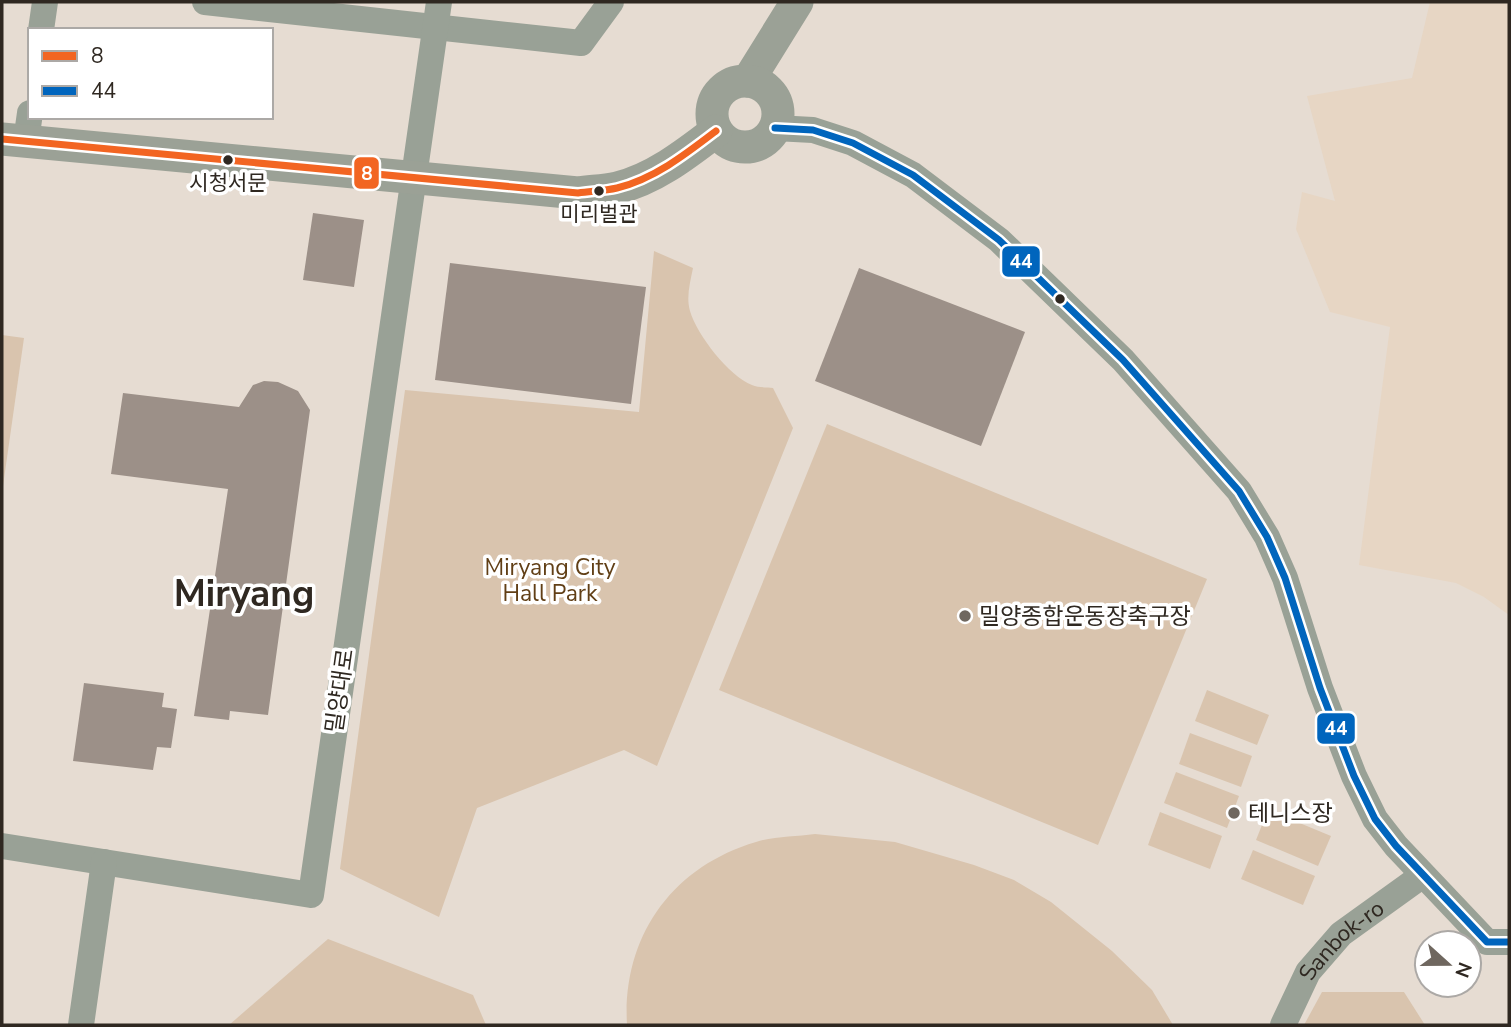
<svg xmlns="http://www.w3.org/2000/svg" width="1511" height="1027" viewBox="0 0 1511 1027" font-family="'Nunito Sans','Noto Sans KR',sans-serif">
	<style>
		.built { fill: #e7d6c4 }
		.green { fill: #d9c4ae }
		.building { fill: #9c9088 }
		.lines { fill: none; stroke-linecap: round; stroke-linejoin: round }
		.minor { stroke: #99a196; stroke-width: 26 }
		.major { stroke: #9ba196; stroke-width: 33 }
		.bus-1-casing { stroke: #fff; stroke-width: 12 }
		.bus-2-casing { stroke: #fff; stroke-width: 12 }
		.bus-1 { stroke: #f26522; stroke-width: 7 }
		.bus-2 { stroke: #0065bd; stroke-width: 7 }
		.bus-dot { fill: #2f2821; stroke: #fff; stroke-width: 2.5 }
		.poi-dot { fill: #6f675f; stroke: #fff; stroke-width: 2.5 }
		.labels { text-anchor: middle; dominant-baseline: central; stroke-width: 7; stroke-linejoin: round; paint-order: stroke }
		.bus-label { font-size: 21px; fill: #2f2821; stroke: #fff }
		.park-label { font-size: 23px; fill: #613f16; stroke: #fff }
		.poi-label { font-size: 23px; fill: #2f2821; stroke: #fff; text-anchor: start }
		.street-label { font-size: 23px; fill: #2f2821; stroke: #fff }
		.town-label { font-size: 37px; font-weight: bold; fill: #2f2821; stroke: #fff }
		.line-badge { stroke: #fff; stroke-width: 2.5 }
		.badge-label { font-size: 19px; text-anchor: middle; font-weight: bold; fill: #fff }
	</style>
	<rect width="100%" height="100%" fill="#e6dcd2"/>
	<!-- built -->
	<polygon class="built" points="1430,2 1509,2 1509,615 1484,597 1456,583 1359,565 1390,327 1330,312 1296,229 1302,192 1335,201 1307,96 1412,78"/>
	<!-- green -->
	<g class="green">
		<path d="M654,251L693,268C690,283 686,297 690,311C697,335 729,376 752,385C758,388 767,387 773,388L793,428L657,766L624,750L477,808L439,917L340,869L405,390L639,412Z"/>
		<polygon points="2,335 24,338 2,493"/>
		<polygon points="827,424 1207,579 1098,845 719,690"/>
		<polygon points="1207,690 1269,715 1257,745 1195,721"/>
		<polygon points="1190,733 1252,756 1241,787 1179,764"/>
		<polygon points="1176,772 1239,796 1227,828 1164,803"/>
		<polygon points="1268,810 1331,836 1318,866 1256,840"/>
		<polygon points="1160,812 1222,836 1210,869 1148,845"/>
		<path d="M815,834L895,842L974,865L1014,880L1051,902L1112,951L1152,990L1173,1025H627C622,938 671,867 756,842C774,836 796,837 815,834Z"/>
		<polygon points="1253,850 1315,876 1303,905 1241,879"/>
		<polygon points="328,939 473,995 486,1025 229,1025"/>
		<polygon points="1322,992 1404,992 1425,1025 1304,1025"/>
	</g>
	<!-- building -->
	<g class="building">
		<polygon points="313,213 364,220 354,287 303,280"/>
		<polygon points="450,263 646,287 631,404 435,380"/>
		<polygon points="859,268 1025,332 981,446 815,381"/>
		<polygon points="264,381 278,382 298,391 310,410 268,715 230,711 229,720 194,716 228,489 111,474 123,393 239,407 253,385"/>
		<polygon points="84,683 164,693 162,707 177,709 171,748 157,747 153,770 73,761"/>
	</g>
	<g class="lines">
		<!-- minor -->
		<g class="minor">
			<polyline points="205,2 581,43 611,2"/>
			<polyline points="41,30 45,2"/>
			<polyline points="775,128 813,130 853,143 913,175 999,240 1123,360 1239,491 1267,537 1285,578 1320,688 1354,776 1375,819 1396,846 1487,942 1509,942"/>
			<polyline points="26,141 30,113"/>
			<polyline points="2,846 311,895 439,2"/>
			<polyline points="81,1025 104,862"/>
			<path id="s1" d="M1283,1025L1308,972L1341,934L1423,875"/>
		</g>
		<!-- major -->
		<g class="major">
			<polyline points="748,81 797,2"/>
			<circle cx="745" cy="114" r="33"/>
			<path d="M2,139L578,193C591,191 604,191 617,188C654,179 686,154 716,131"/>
		</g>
		<!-- bus-1 casing -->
		<g class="bus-1-casing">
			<path id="bus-1" d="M2,139L578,193C591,191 604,191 617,188C654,179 686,154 716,131"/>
		</g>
		<!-- bus-2 casing -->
		<g class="bus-2-casing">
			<polyline id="bus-2" points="775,128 813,130 853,143 913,175 999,240 1123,360 1239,491 1267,537 1285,578 1320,688 1354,776 1375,819 1396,846 1487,942 1509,942"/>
		</g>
		<!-- bus-1 -->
		<use href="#bus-1" class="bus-1"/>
		<!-- bus-2 -->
		<use href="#bus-2" class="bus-2"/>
	</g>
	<!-- markers -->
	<g class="bus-dot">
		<circle cx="228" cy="160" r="6"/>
		<circle cx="599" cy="191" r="6"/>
		<circle cx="1060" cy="299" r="6"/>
	</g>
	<g class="poi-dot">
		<circle cx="965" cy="616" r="7"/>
		<circle cx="1234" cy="813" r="7"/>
	</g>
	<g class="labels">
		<!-- bus labels -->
		<g class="bus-label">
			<text x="228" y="183">시청서문</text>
			<text x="599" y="214">미리벌관</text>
		</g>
		<!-- park labels -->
		<g class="park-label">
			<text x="550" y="567">Miryang City<tspan x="550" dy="26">Hall Park</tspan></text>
		</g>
		<!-- poi labels -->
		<g class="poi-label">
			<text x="979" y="616">밀양종합운동장축구장</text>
			<text x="1248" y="813">테니스장</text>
		</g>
		<!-- street labels -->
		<g class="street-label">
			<text transform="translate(340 691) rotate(-82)">밀양대로</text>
			<text stroke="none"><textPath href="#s1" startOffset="105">Sanbok-ro</textPath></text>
		</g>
		<!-- town labels -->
		<g class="town-label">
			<text x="244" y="594">Miryang</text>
		</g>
	</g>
	<g class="line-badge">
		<rect x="353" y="156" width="27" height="34" rx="7" fill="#f26522"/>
		<rect x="1001" y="245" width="40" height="33" rx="7" fill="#0065bd"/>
		<rect x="1316" y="712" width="40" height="33" rx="7" fill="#0065bd"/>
	</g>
	<g class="badge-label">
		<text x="367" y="180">8</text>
		<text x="1021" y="268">44</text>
		<text x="1336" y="735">44</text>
	</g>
	<!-- border -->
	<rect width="1511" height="1027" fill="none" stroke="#2f2821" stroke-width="7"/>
	<!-- legend -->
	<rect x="28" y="28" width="245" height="91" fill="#ffffff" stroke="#aca9a6" stroke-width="2"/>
	<rect x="42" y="51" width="35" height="10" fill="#f26522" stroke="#aca9a6" stroke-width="2"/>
	<text x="91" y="63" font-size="21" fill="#2f2821">8</text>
	<rect x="42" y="86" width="35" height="10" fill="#0065bd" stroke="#aca9a6" stroke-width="2"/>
	<text x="91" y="98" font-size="21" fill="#2f2821">44</text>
	<!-- north arrow -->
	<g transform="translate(1448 964) rotate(111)"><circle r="33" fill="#ffffff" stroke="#aca9a6" stroke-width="2"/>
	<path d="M0-5L12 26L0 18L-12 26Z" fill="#6f675f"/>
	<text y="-10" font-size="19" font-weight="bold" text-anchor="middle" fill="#2f2821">N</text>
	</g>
</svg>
